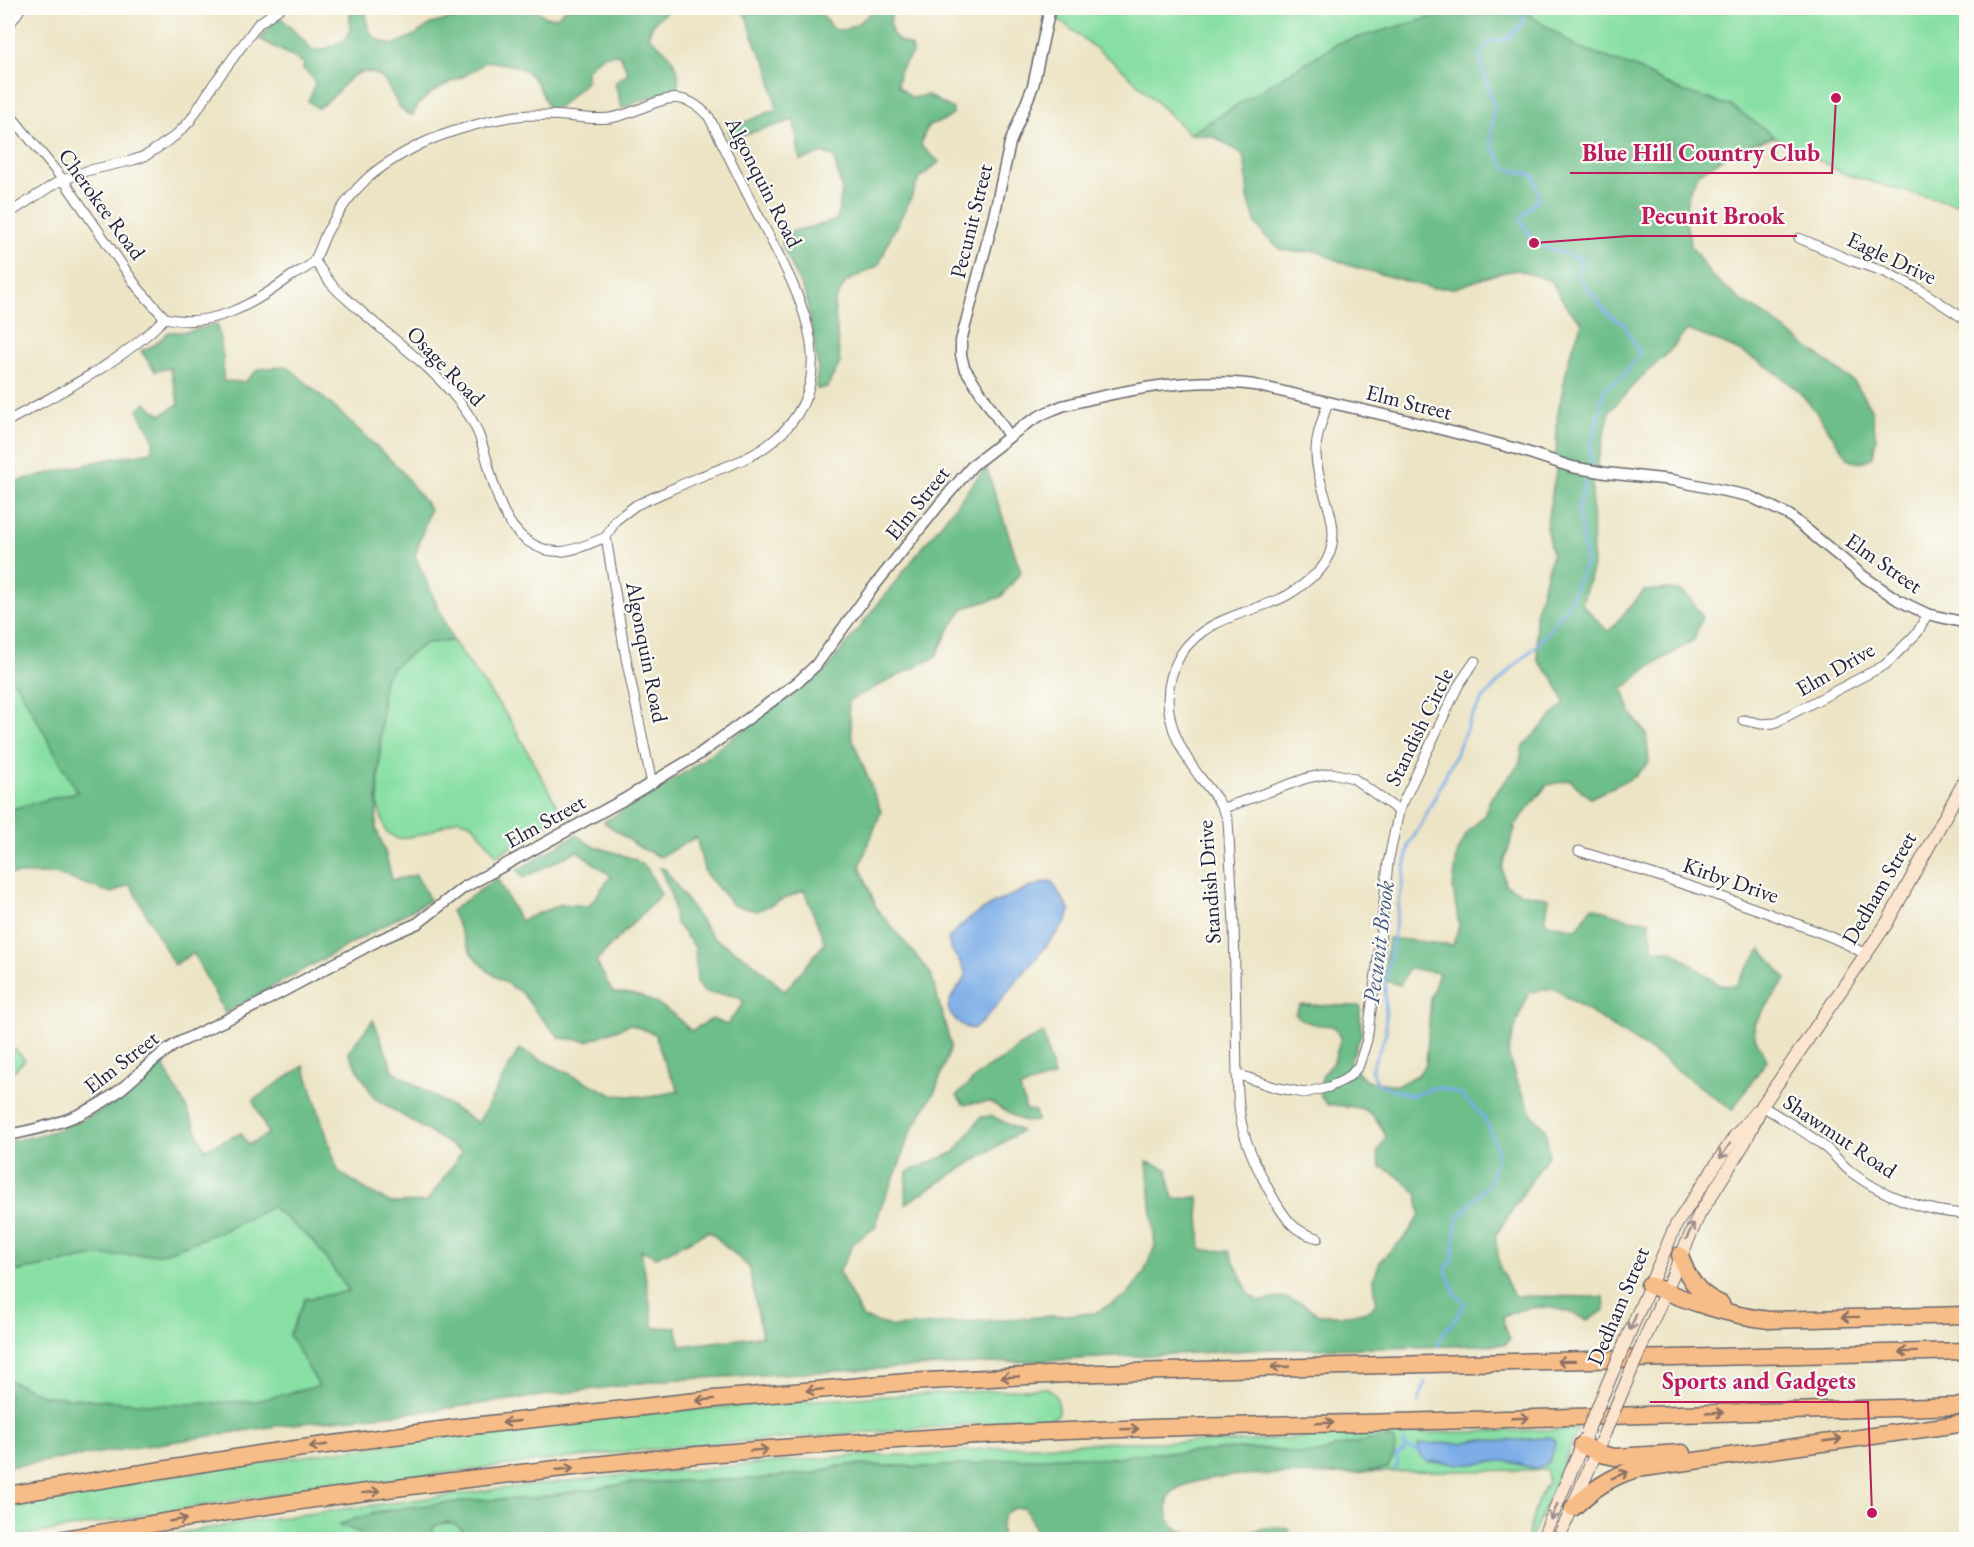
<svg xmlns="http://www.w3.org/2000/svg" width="1974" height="1547" viewBox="0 0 1974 1547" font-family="'EB Garamond',serif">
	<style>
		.green { fill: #87dfa3; stroke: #54806f; stroke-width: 1.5; fill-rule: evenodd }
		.forest { fill: #6dbe89; stroke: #487062; stroke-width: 1.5; fill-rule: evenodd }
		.water { fill: #7cade7; stroke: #4f6891; stroke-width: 1.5 }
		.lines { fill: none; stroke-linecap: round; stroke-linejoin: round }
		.stream { stroke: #7cade7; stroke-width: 3 }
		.minor-casing { stroke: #69666b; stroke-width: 11 }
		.tertiary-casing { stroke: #69666b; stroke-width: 13 }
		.secondary-casing { stroke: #69666b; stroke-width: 14 }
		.motorway-casing { stroke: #69666b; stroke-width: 19 }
		.minor { stroke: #fff; stroke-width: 9 }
		.tertiary { stroke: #fff; stroke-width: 10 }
		.secondary { stroke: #fce5cf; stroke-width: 12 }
		.motorway { stroke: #f7bd88; stroke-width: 16 }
		.secondary-bridge-casing { stroke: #69666b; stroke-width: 14; stroke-linecap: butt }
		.secondary-bridge { stroke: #fce5cf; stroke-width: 12 }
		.oneway { stroke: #9a8d8c }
		.oneway2 { stroke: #8c7062 }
		.labels { text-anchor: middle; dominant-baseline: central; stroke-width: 4.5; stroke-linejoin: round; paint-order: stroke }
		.street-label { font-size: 22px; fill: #22223b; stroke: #fdfcf7 }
		.water-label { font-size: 24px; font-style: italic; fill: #465a80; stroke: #fdfcf7 }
		.leader { fill: none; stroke: #c2185b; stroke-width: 2 }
		.callout-dot { fill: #c2185b; stroke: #fdfcf7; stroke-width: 2 }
		.callout-label { font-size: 24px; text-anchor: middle; font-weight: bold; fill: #c2185b; stroke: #fdfcf7; stroke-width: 4.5; stroke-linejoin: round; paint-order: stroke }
	</style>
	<rect width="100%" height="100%" fill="#fdfcf7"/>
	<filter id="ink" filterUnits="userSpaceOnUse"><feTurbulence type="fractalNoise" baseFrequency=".0167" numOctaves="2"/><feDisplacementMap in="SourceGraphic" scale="12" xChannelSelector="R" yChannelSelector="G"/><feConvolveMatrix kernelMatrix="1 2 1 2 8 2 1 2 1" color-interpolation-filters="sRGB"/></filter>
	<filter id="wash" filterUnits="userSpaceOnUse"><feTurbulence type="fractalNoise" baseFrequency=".008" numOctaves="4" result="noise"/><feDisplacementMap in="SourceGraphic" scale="24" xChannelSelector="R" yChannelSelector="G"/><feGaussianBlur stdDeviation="1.35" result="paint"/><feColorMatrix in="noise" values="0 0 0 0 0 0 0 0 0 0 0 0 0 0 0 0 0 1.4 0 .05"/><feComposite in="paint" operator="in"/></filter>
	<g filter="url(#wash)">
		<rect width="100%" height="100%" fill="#ece4c5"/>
		<!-- green -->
		<g class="green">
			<polygon points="1054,8 1467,8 1338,43 1190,134 1121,68 1057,18"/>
			<polygon points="1519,8 1966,8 1966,206 1903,191 1845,174 1775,137 1733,107 1676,89 1636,68 1577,47"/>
			<polygon points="453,641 512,723 561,813 497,856 473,824 458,819 424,834 398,839 386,832 378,806 383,681 394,666 426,643"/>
			<polygon points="8,677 18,686 77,792 8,810"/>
			<polygon points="15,1049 25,1060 8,1076 8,1056"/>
			<polygon points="272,1207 315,1243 349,1291 289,1335 320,1386 256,1401 164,1405 45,1396 8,1380 8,1273 95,1256 162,1254 222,1231"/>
			<path d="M1047,1388C1057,1393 1059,1403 1059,1413L1054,1418L673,1447L533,1462L244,1499L8,1538V1502C229,1466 451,1432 674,1411C798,1400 923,1394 1047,1388Z"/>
			<path d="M1578,1429L1531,1539H1527L1538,1499L1548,1482L1547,1470L1365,1472L1387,1468L1394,1455L1376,1439L1335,1447L1319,1454H1301L1268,1449H1236L1180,1453L1165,1452L1104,1459L1074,1456L1034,1459H1011L977,1464L930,1467L856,1465L837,1466L811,1474L784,1475L760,1479L632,1483L527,1499L474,1500L380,1511L339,1525L359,1532L364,1539L133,1540L268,1519L491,1490L604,1477L862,1455H931L992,1448L1119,1442H1232L1342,1435ZM1549,1437L1553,1439L1531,1468L1507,1461H1493L1471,1464L1428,1462L1419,1444L1462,1443L1477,1440L1515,1441Z"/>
			<polygon points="450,1523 458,1525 476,1539 433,1539 433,1527 439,1524"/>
		</g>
		<!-- forest -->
		<g class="forest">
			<path d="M350,8H366C367,32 368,38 393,45L415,35L431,24L457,17L474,8H535L546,17H557L566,8H671L654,22L648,36C665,49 684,65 677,88L622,108L615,83L628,73L620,55C604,52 596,59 586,71V82L559,107L548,108C533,69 527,67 487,61C480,66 473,71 466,75C446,85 421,93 413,115C392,115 394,73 367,72C349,72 342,89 330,99C326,102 322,105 318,108L308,101C317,84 318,80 303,69L304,63L260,39L279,16L313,50H324L346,39L350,29Z"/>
			<path d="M739,8H818C822,13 827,24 833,28C845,36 868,17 875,8H896C888,15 888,32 898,40C902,43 907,44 912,47L913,52L899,71L898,86L912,98L927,95L953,109V114L947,119L929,125L923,137L921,146L939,162L919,179L909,202L891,236L879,265L846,282L834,303L840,363L827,387L817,389L816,384L818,366L806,297L781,243L784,235C802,226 820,228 837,219L842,191L834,157L825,153L800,160L794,120L730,139L728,129L777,109L767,63L756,46L747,18Z"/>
			<path d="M1467,8H1519L1577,47L1636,68L1676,89L1733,107L1775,137L1742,146L1698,174L1689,192L1685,219L1691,246L1711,275L1740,300L1768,317L1855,383L1871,409L1876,438L1873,457L1860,463L1849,459C1832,437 1819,412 1799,392C1768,361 1728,344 1687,330L1667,354L1636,382L1610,411L1592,485L1593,566L1582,604L1608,632L1644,591C1679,588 1684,585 1702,617L1694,640L1646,669L1623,689L1630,712L1646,733L1649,762L1636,776L1590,798L1570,780L1547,785L1513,828L1515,829L1502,868L1505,885L1522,893L1549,898L1545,923L1577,929L1592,907L1628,919L1649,921L1653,950H1672L1719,985L1735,986L1761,949L1786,979L1754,1024L1755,1037L1767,1060L1732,1110L1657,1055L1553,988L1530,992L1518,1018L1508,1053L1515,1077L1533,1116L1545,1128L1549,1154L1495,1236L1500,1268L1514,1296L1604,1297L1605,1310L1588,1320C1560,1306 1531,1301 1503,1317L1504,1326L1510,1339L1506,1344L1390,1348L1272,1349L663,1380L425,1411L283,1425L8,1467V1380L45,1396L164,1405L256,1401L319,1386L289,1335L305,1299L349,1291L315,1243L272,1207L222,1231L162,1254L95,1256L8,1273V1141C46,1137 97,1118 127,1093C141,1081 154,1067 167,1054L164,1068L185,1105L205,1149L241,1133L248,1145L268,1134L253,1100L304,1066L338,1171L365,1189L391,1203L427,1202L462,1152L374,1098L348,1052L373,1020L394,1072L478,1123L519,1049L613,1095L649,1097L679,1091L664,1062L655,1034L630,1024L588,1041L560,1038L537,1013L522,993L489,972L471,953L451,911L497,878L520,921L561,904L589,906L611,876L577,851L523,878L518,870L576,835L591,845L634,859L647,868L661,894L596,961L613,993C644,991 671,1010 691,1031L712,1019L727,1025L744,1002L736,996L704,992L697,982L695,947L675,922L672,898L660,868L665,869L712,937L750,960L785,991L825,943L804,890L757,911L733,905L705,873L696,837L660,857L639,847L604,822L687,771L826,670L986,467L1021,572L1001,597L964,608L948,631L936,657L848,701L852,738L881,811L860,866L877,909L931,974L951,1046L936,1089L908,1137L899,1166L879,1211L876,1227L854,1242L839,1272L863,1318L893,1327L1095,1313L1127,1295L1144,1273L1155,1246L1147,1162L1167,1169L1173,1199L1198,1197L1201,1250L1229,1251L1249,1294L1260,1302L1282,1297L1302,1303L1319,1315H1350L1371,1310L1376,1303L1374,1279L1380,1261L1406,1236L1420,1215L1417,1193L1395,1174L1381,1167L1377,1154L1386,1137C1373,1105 1359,1107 1328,1105L1320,1096L1321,1082L1323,1075L1334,1061L1341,1037L1333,1026C1319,1025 1305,1025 1295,1014L1300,1005L1360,1006L1361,1035L1349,1063L1366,1081L1398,1085L1418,1075L1426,1064L1431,997L1439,973L1409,968L1400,985L1383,980L1388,938L1453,945L1459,926L1453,888L1457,855L1466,834L1484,816L1490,799L1519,765L1523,746L1565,703L1553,678L1538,661L1535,615L1552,554L1546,527L1556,471L1557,418L1569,358L1582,322L1567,307L1551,281L1518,270L1499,273L1455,288H1431L1351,266L1316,251L1296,252L1282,250L1264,235L1255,221L1248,197L1245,162L1242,154L1215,137L1190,134L1338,43ZM709,1231L749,1267L762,1336L681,1346L676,1327L654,1328L641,1250L657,1257Z"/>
			<polygon points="217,324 223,357 223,381 244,382 259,369 287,366 344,416 400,469 430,509 415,556 453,641 426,643 394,666 383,681 376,829 384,848 392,880 416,875 430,900 225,1013 193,953 174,965 130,884 112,893 55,874 8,874 8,810 77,792 18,686 8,677 8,483 105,460 151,452 154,440 138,410 146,403 161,415 179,404 170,368 155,371 141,351 154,345 169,332 186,332"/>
			<polygon points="1043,1033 1054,1077 1020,1088 1026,1110 1035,1111 1037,1121 1024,1122 990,1102 963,1104 957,1095 985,1069 1005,1058 1017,1047"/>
			<polygon points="992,1116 1021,1131 905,1204 907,1172 955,1152 981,1117"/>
			<path d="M1376,1439H1393C1397,1450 1394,1459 1387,1468C1331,1481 1271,1469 1214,1478C1202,1480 1185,1483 1175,1490C1168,1494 1167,1503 1167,1510C1168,1518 1171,1525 1178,1529C1187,1534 1212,1538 1223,1538C1240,1537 1274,1520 1289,1530L1291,1539H1039L1028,1513L1023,1508C1004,1506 997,1523 1003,1540H517L512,1537C504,1541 486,1542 477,1540C463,1536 457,1513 433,1527V1539L364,1540L359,1532L338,1525L360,1517L402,1508L474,1500L527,1499L632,1483L760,1479L784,1475L811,1474L846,1465L930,1467L977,1464L1011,1459H1034L1074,1456L1104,1459L1147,1453H1180L1236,1449H1268L1301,1454H1319L1335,1447Z"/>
		</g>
		<!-- water -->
		<g class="water">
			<path d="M1049,881L1052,882L1070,911L1066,922L985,1019C979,1024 974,1032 966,1027C926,1005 967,988 965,973C963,961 949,953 948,939C974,908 1011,894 1049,881Z"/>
			<path d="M1550,1437L1555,1442C1554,1450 1551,1462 1543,1466C1533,1471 1522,1464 1512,1462C1497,1459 1484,1464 1470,1464C1456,1465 1442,1461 1428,1462L1421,1456L1418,1446L1419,1444L1462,1443L1477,1440L1515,1441Z"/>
		</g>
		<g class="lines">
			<!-- stream -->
			<g class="stream">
				<polyline points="1517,8 1525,20 1507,39 1489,42 1479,57 1494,105 1491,145 1507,169 1534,175 1539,198 1520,219 1534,243 1581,259 1578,277 1609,315 1624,324 1640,354 1622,377 1605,388 1591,446 1590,463"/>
				<polyline points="1438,1346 1442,1334 1458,1316 1465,1303 1456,1295 1446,1272 1447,1267 1452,1261 1457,1221 1459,1216 1489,1184 1498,1151 1485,1119 1460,1094 1437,1087 1411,1096 1378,1084 1371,1070 1386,1033 1385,986 1409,844 1421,825 1453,760 1471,718 1482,700 1511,669 1536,646 1566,609 1586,563 1578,507 1587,475"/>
				<polyline points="1418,1404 1425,1382"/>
				<polyline points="1405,1447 1419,1451"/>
				<polyline points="1395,1470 1398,1464 1396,1456 1404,1451 1405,1441"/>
			</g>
		</g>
	</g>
	<g filter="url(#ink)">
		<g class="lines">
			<!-- minor casing -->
			<g class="minor-casing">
				<g id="minor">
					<polyline points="8,27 21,8"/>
					<polyline points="8,112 64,181 138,288 165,318"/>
					<polyline points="8,214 56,183 86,171 134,160 147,155 175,136 190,121 213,85 258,24 280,8"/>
					<polyline points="1799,238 1852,261 1883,271 1919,289 1966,320"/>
					<path d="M314,260C320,268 326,278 333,286C342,296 353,304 363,313C399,344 441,374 468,414C493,450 489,513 526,540C555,561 577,549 606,537"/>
					<path d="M1328,402C1323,419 1315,437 1316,455C1317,493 1345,522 1327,560C1323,567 1318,573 1312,577C1303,585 1293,593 1282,598C1247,614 1204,618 1181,654C1155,698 1172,739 1199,776C1210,790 1223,804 1228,821L1234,924L1237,1074L1274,1087L1304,1093L1329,1087L1344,1080L1352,1074L1359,1065L1367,1040L1379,951L1388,863L1399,811L1458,686L1475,661"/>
					<path d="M8,421C62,391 121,363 165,318C212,329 254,304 290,277C297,272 307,269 313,262C319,255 323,238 328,230C354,185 374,168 419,145C445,132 500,116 529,115C540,115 553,115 565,116C580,117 594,120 610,118C650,112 674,78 709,117C725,148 740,180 756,211C792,282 853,375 773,441C752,459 724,467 699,477C678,486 657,496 636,505L616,520L606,537L625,653L652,784"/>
					<polyline points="1743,720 1762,724 1774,723 1885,665 1918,632 1927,614"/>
					<polyline points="1224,808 1307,778 1332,773 1353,778 1399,811"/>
					<path d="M1579,851C1649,873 1718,894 1786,920C1813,930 1841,939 1866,955"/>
					<path d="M1237,1074C1238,1091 1238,1109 1242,1125C1247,1150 1277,1213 1296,1228C1303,1233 1310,1236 1318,1238"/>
					<path d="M1762,1106C1782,1118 1802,1130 1820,1143C1832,1152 1840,1163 1851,1172C1882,1196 1927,1212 1966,1214"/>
				</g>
			</g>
			<!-- tertiary casing -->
			<g class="tertiary-casing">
				<g id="tertiary">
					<polyline points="1009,436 964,367 961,355 961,341 994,216 1010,143 1033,86 1050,8"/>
					<path d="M8,1135C46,1128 85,1117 116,1093C137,1077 155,1056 178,1043L261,1003L379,940L418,923L463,888L623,800L698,755L798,682L816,665L868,594L939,505L973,465L1026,424L1043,414L1062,406C1124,390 1190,376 1254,385L1406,420L1517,449L1572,467L1606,473L1672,480L1749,496L1789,515L1863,576L1898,600L1927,614L1966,623"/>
				</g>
			</g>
			<!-- secondary casing -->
			<g class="secondary-casing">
				<g id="secondary">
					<polyline points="1625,1343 1676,1225 1735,1136 1757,1111"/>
					<polyline points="1643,1343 1699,1215 1745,1142 1762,1106 1887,923 1966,778"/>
					<polyline points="1542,1540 1585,1438"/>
					<polyline points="1558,1540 1605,1432"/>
				</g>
			</g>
			<!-- motorway casing -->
			<g class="motorway-casing">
				<g id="motorway">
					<path d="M1680,1255C1687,1278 1698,1294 1721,1304"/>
					<path d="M1649,1285C1688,1301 1726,1315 1769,1320L1966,1315"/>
					<polyline points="1582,1445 1601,1454 1615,1457 1682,1453"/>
					<polyline points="8,1495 265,1453 463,1427 714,1399 907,1382 1068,1374 1263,1368 1966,1351"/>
					<path d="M1573,1508C1592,1490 1611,1476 1637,1469L1966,1423"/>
					<path d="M58,1540C346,1489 636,1455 928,1438C1072,1429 1216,1426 1360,1423C1562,1417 1764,1412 1966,1406"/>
				</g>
			</g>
			<!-- minor -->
			<use href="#minor" class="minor"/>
			<!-- tertiary -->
			<use href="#tertiary" class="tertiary"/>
			<!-- secondary -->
			<use href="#secondary" class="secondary"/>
			<!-- motorway -->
			<use href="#motorway" class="motorway"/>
			<!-- secondary-bridge casing -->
			<g class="secondary-bridge-casing">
				<g id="secondary-bridge">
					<polyline points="1587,1432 1625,1343"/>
					<polyline points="1605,1432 1643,1343"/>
				</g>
			</g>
			<!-- secondary-bridge -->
			<use href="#secondary-bridge" class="secondary-bridge"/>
		</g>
		<!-- one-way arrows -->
		<defs><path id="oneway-shaft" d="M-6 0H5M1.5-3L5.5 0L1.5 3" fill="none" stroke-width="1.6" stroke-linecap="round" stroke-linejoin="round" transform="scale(1.5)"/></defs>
		<g class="oneway">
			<use href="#oneway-shaft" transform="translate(1725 1151) rotate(125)"/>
			<use href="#oneway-shaft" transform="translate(1690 1231) rotate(-65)"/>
			<use href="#oneway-shaft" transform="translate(1633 1322) rotate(113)"/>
			<use href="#oneway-shaft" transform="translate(1554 1512) rotate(113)"/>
		</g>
		<g class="oneway2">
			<use href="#oneway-shaft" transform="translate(1850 1317) rotate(179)"/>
			<use href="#oneway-shaft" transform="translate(1908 1352) rotate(179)"/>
			<use href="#oneway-shaft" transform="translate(1566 1361) rotate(179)"/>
			<use href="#oneway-shaft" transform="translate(1280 1367) rotate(178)"/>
			<use href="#oneway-shaft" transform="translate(1010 1377) rotate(177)"/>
			<use href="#oneway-shaft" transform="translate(815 1390) rotate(175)"/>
			<use href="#oneway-shaft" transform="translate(705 1400) rotate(174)"/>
			<use href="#oneway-shaft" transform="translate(1715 1413) rotate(-2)"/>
			<use href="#oneway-shaft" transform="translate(1520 1418) rotate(-2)"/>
			<use href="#oneway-shaft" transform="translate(511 1422) rotate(174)"/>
			<use href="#oneway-shaft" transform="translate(1325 1423) rotate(-2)"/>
			<use href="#oneway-shaft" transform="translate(1130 1429) rotate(-2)"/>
			<use href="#oneway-shaft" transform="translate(1833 1440) rotate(-8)"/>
			<use href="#oneway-shaft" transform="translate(318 1446) rotate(172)"/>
			<use href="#oneway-shaft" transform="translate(759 1450) rotate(-5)"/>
			<use href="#oneway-shaft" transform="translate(565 1469) rotate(-6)"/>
			<use href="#oneway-shaft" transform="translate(1620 1475) rotate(-22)"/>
			<use href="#oneway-shaft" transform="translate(371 1492) rotate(-7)"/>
			<use href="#oneway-shaft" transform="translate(178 1520) rotate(-9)"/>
		</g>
	</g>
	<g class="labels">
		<!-- street labels -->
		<g class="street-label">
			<text transform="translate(764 182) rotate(63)">Algonquin Road</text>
			<text transform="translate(102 204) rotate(54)">Cherokee Road</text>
			<text transform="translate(971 221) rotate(-76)">Pecunit Street</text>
			<text transform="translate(1892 258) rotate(25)">Eagle Drive</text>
			<text transform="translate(446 366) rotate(46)">Osage Road</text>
			<text transform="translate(1409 402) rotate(14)">Elm Street</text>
			<text transform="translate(917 503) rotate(-51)">Elm Street</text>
			<text transform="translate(1884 563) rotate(35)">Elm Street</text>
			<text transform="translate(647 652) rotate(79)">Algonquin Road</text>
			<text transform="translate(1835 669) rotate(-30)">Elm Drive</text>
			<text transform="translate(1419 727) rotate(-64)">Standish Circle</text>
			<text transform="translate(545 821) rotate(-29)">Elm Street</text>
			<text transform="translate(1731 880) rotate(19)">Kirby Drive</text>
			<text transform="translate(1209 882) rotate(-94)">Standish Drive</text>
			<text transform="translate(1879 888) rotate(-60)">Dedham Street</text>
			<text transform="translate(121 1062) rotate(-38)">Elm Street</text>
			<text transform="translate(1840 1136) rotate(34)">Shawmut Road</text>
			<text transform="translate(1618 1306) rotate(-67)">Dedham Street</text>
		</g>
		<!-- water labels -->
		<g class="water-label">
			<text transform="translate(1378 942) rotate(-83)">Pecunit Brook</text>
		</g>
	</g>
	<!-- callouts -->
	<path class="leader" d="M1836 98L1832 173H1570M1534 243L1629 236H1797M1872 1513L1868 1402H1650"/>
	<g class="callout-dot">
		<circle cx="1836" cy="98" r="6"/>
		<circle cx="1534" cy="243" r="6"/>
		<circle cx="1872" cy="1513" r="6"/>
	</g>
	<g class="callout-label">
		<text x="1701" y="161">Blue Hill Country Club</text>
		<text x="1713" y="224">Pecunit Brook</text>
		<text x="1759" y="1389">Sports and Gadgets</text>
	</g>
	<!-- margin -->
	<rect width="1974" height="1547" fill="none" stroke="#fdfcf7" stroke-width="30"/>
</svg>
